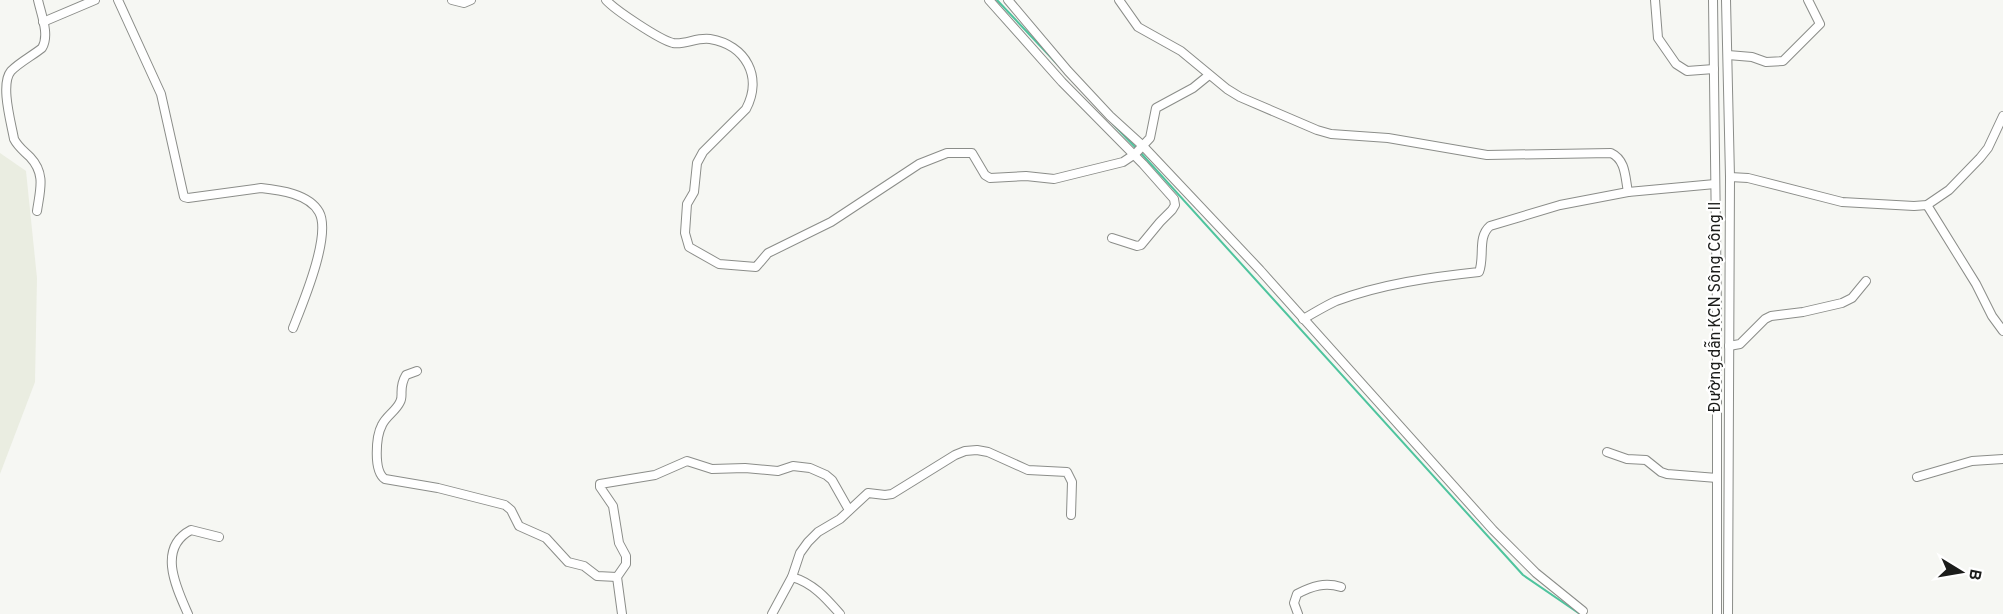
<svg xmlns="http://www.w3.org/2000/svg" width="2003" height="614" viewBox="0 0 2003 614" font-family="Overpass,sans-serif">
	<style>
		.built { fill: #eaede1 }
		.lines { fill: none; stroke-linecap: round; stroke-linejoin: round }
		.stream { stroke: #4fc49e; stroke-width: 2 }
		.minor-casing { stroke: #8b8d89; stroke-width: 10 }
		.minor { stroke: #fff; stroke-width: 8 }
		.labels { text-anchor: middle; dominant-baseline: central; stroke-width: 4.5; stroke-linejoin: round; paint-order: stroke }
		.street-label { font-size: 16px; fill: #1b1c1a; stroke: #fff }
	</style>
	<rect width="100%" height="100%" fill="#f6f7f3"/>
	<!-- built -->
	<polygon class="built" points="0,153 26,171 37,278 35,382 0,474"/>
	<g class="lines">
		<!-- stream -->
		<g class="stream">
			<polyline points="997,0 1060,67"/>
			<polyline points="1113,124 1136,148"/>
			<polyline points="1140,152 1523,575 1580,614"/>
		</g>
		<!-- minor casing -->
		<g class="minor-casing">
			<g id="minor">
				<path d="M118,0L161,94L184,197L188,198L261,188C280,190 309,194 319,212C332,235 302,305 293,328"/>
				<polyline points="452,0 464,3 471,0"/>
				<path d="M606,0C615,10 660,40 673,43C685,45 697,37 710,39C746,45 763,77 746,109L703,152L697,163L694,192L687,204L685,233L689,247L719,264L756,267L768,253L831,222L919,164L947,153H972L985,175L990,178L1026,176L1054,179L1123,162L1135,154L1150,138L1156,108L1193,88L1209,75"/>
				<polyline points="989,0 1062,82 1143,164 1174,199 1175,205 1172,210 1160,222 1141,245 1137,246 1112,238"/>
				<polyline points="1008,0 1068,71 1110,116 1143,146 1260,270 1493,530 1536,573 1583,611"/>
				<path d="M1119,0L1138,27L1181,51L1227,89L1240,97L1317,130L1331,134L1388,138L1487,155L1611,153C1626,160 1625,177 1628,192"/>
				<polyline points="1655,0 1658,38 1676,64 1687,71 1714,69"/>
				<polyline points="1713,0 1717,313 1717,614"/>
				<polyline points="1726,0 1730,177 1728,614"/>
				<polyline points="43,22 95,0"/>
				<polyline points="1728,55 1752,57 1766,62 1783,61 1820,24 1808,0"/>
				<polyline points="1730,177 1748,178 1842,202 1914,206 1927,205 1949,190 1980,158 1988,148 2003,116"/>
				<polyline points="1927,205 1976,284 1992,316 2003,331"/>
				<path d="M37,211C40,190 46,174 30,157C24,151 18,147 14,139C11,122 0,84 11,71C20,62 32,56 42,48C50,35 41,14 38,0"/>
				<path d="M1303,319C1314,313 1325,306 1336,301C1381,284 1432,277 1479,272C1485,257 1477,237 1490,226L1560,205L1628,192L1715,184"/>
				<polyline points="1729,346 1740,344 1765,319 1771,316 1803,312 1842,303 1852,298 1866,281"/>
				<path d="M417,371L406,375C398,388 404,396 400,402C396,411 386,416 382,425C376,436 373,471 385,479L438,488L505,505L511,510L519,526L546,538L568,562L584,566L597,576L617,577"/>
				<polyline points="1607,452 1627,459 1646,460 1661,472 1667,474 1717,478"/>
				<polyline points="1917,477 1972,461 2003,459"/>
				<path d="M792,577C813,583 826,598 840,614"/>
				<path d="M188,614C176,587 157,548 191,530L219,537"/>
				<polyline points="622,614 617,577 626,564 626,556 619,543 613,506 600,487 600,484 655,475 687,461 712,469 745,468 778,471 793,466 810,468 826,475 832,480 849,510"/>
				<polyline points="772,614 792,577 800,553 808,542 818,532 840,519 868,493 885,495 892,494 955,455 965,451 977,450 988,452 1028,470 1067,472 1072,482 1071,515"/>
				<path d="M1298,614L1294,603L1297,594C1312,586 1325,582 1341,587"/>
			</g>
		</g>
		<!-- minor -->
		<use href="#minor" class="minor"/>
	</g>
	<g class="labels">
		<!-- street labels -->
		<g class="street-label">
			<text transform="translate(1716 307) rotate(-90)">Đường dẫn KCN Sông Công II</text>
		</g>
	</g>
	<!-- north arrow -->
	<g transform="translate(1961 572) rotate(101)" stroke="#ffffff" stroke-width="4.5" paint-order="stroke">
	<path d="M0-4.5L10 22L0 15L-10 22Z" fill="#1b1c1a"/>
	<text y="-9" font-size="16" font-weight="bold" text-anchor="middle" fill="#1b1c1a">B</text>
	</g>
</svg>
